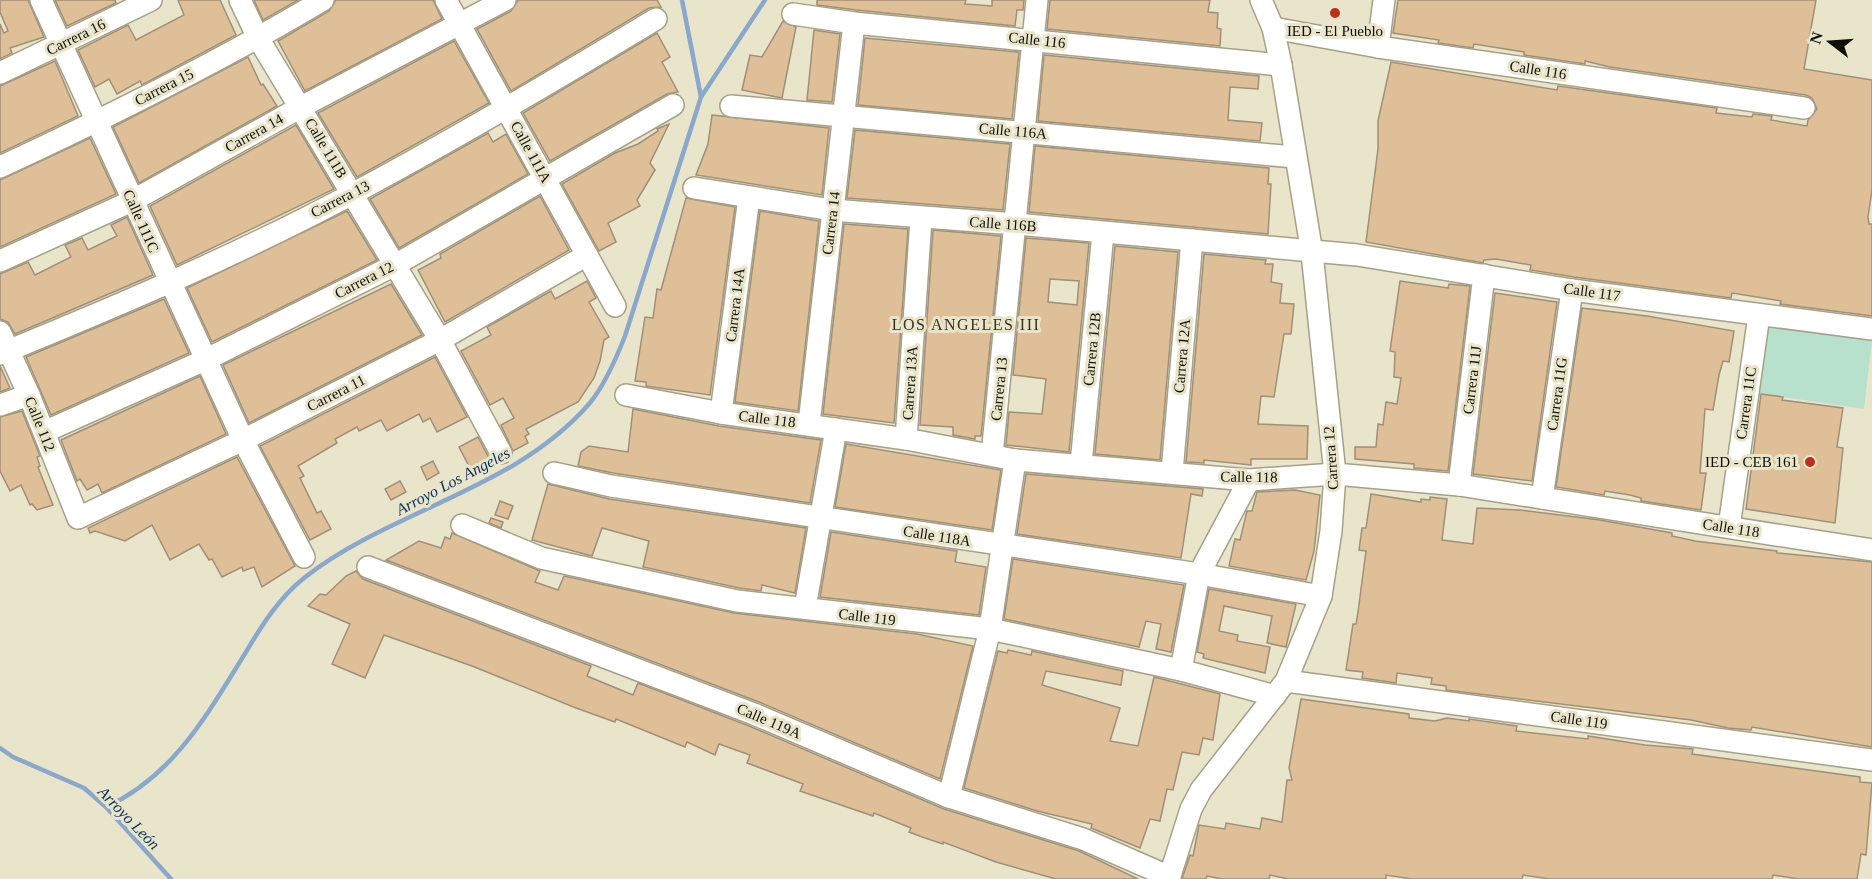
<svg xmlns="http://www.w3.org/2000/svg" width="1872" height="879" viewBox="0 0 1872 879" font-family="'Times New Roman',serif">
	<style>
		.green { fill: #b8e1cd }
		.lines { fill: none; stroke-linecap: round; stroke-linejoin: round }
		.stream { stroke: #8aa7cc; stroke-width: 4.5 }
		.building { fill: #debf97; stroke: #a08f79; stroke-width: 1.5; fill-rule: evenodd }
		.minor-casing { stroke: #a5a187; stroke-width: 24 }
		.minor { stroke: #fff; stroke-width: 21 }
		.poi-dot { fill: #bb2f1c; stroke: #e9e5ca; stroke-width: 2 }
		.labels { text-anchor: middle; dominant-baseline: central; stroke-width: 6; stroke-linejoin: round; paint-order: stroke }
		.poi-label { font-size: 15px; fill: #100f06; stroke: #e9e5ca }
		.street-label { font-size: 15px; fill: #100f06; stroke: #e9e5ca }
		.neighbourhood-label { font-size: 16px; letter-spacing: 1.5px; fill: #36321c; stroke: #e9e5ca }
		.water-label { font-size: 16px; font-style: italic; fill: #09315f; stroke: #e9e5ca }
	</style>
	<rect width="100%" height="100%" fill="#e9e5ca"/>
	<!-- green -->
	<polygon class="green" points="1766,325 1872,341 1864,409 1756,393"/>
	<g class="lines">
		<!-- stream -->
		<g class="stream">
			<polyline points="682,0 701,97"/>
			<polyline points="0,748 13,757 84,788 106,807 171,879"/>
			<path d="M106,807C174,776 208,713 246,652C262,625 279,598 304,578C392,509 513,491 589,404C605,385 616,359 625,336L701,97L765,0"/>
		</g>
	</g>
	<!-- building -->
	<g class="building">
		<polygon points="0,0 28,0 44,37 10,48 12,53 0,59 0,24 4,33 8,31 0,12"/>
		<polygon points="55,0 115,0 116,3 67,26"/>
		<polygon points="178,0 220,0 236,35 142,85 140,81 117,94 109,79 95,87 78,50 128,25 136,40 184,15"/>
		<polygon points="254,0 298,0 263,20"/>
		<polygon points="336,0 433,0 442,19 305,91 278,41 329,11"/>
		<polygon points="518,0 657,0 661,7 649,8 511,91 477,29 511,11"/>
		<polygon points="817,0 966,0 965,4 992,6 992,0 1024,0 1023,10 1017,10 1015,26 856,10 817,5"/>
		<polygon points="1050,0 1210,0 1208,12 1218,13 1217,28 1221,29 1220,46 1047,29"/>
		<polygon points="1398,0 1816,0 1804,69 1872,80 1872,190 1868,217 1869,224 1872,224 1872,316 1780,304 1781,301 1732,293 1731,298 1574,277 1530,270 1531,265 1496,259 1484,260 1483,263 1366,242 1378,149 1378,121 1391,62 1557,90 1558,86 1717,108 1716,113 1752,117 1753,114 1772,116 1771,120 1807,126 1808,120 1817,109 1812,98 1806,95 1610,67 1585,61 1585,64 1524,55 1524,52 1474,44 1473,48 1438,43 1439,40 1393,33"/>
		<polygon points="783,21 796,27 782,98 742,90 750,55 762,57"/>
		<polygon points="814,30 840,34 832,102 807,100"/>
		<polygon points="657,33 670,57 662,62 678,92 667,94 550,161 523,113"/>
		<polygon points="865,38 1019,52 1012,119 858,105"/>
		<polygon points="454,41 489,103 357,177 318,113"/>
		<polygon points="1044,55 1259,76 1258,89 1230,87 1228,120 1262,123 1260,141 1038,121"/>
		<polygon points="248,57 261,85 263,84 277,106 139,183 113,127"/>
		<polygon points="55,61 78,116 0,153 0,86"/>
		<polygon points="712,115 829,128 822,195 696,175 708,144"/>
		<polygon points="669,124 650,163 655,170 637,200 640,206 608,223 616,242 599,251 562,184 615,153 638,144 658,131 657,129"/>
		<polygon points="296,125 334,189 177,265 150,206"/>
		<polygon points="855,130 1010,144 1003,210 847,198"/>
		<polygon points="488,133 493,142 506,134 528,174 399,248 370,199"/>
		<polygon points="90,138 116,194 0,247 0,180"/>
		<polygon points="1035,146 1269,168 1268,184 1271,184 1268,234 1029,212"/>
		<polygon points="540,196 569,250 445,322 418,270 441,258 440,254"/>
		<polygon points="686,198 735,207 710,395 652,387 646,386 646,382 635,381 645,317 653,318 657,289 661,290"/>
		<polygon points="347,211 377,260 212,342 187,288"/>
		<polygon points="760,211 819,221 798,411 735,402"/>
		<polygon points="127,217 153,275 15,334 8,322 0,319 0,274 28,262 35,275 71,257 65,245 82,238 88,250 117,236 111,225"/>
		<polygon points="844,224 908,229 894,423 823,414"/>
		<polygon points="933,230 1001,236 981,436 975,436 975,439 953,435 953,427 920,425"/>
		<path d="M1026,238L1089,243L1069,452L1006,445L1009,412L1042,414L1046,379L1013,375ZM1050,279L1079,281L1077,305L1048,302Z"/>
		<polygon points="1115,246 1178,252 1160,460 1095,454"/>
		<polygon points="1204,254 1266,260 1265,264 1273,264 1271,282 1282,284 1280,303 1294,304 1291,334 1284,334 1274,397 1261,396 1258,424 1308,426 1307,459 1251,459 1251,465 1204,460 1204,463 1186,462"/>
		<polygon points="587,281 596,298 589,302 609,337 604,340 600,361 594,378 578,402 526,429 529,434 525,436 528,443 513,451 501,425 514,418 503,398 490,405 461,351 491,335 487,327 551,291 555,299"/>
		<polygon points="1400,281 1448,288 1449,284 1470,286 1448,471 1414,468 1414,464 1355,459 1355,447 1376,447 1378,424 1383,425 1386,402 1397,404 1401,378 1394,377 1395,352 1390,351"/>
		<polygon points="391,284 422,335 249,423 223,365"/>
		<polygon points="1495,293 1557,302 1532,481 1473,474"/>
		<polygon points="164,299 189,353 51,415 26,357"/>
		<polygon points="1582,308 1647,316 1734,331 1729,362 1723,361 1719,375 1713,410 1705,409 1700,473 1706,473 1701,510 1641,501 1641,498 1630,495 1605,491 1604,495 1556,487"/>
		<polygon points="435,357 467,417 437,432 430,418 423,422 419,414 387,431 381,420 359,431 357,427 335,439 337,443 298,466 304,476 300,478 317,513 321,511 331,529 310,540 260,446"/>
		<polygon points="0,366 10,388 0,392"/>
		<polygon points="200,376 226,434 102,493 98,484 87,490 80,479 77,481 61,440"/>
		<polygon points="1761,394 1783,397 1782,400 1843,408 1837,447 1843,448 1835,523 1746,509"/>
		<polygon points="633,409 719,426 821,440 810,503 613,473 578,466 581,452 589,446 628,452"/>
		<polygon points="22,411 40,456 37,457 40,466 38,467 53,505 37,510 32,504 30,505 21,485 10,491 0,471 0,417"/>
		<polygon points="478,437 490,460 471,470 459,447"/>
		<polygon points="846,444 1001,470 992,530 835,507"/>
		<polygon points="237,457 295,566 262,587 254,567 243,571 242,567 222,577 212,559 209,560 199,544 170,560 152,525 125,541 95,531 90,533 88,528"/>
		<polygon points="433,461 439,473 427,480 421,467"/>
		<polygon points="1026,474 1203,489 1202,496 1191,494 1181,558 1017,534"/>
		<polygon points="400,481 406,492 391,500 385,489"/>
		<polygon points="548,484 609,499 806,528 795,593 762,585 761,591 739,588 643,567 649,541 602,528 592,556 532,540"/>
		<polygon points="1295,490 1320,495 1314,551 1306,580 1229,566 1235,539 1240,540 1247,511 1252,511 1257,492"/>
		<polygon points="1371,494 1421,502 1421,499 1430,500 1430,497 1447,499 1442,540 1473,544 1477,508 1520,510 1600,520 1672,533 1672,536 1695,541 1777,551 1777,553 1872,562 1872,747 1752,727 1751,730 1728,728 1691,720 1446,690 1446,686 1431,684 1432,678 1397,673 1396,683 1362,678 1363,672 1346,670 1353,624 1356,624 1358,612 1366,551 1359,550 1362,528 1366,528"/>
		<polygon points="500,501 513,506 508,519 495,515"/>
		<polygon points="491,518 503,522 501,528 489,523"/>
		<polygon points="831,532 957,551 955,562 986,567 979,615 820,597"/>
		<polygon points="452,533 540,571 535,582 558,590 564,576 734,613 917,634 973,646 940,779 759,702 386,560 419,541 441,548 445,537 450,539"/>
		<polygon points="1013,559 1184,585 1171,652 1156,649 1161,624 1146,621 1139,647 1004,619"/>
		<polygon points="356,571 363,579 591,666 587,676 633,695 638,683 749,726 944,809 1079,851 1138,879 1056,879 996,862 943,842 943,844 925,838 909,832 911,828 874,813 873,816 800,791 803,784 747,763 750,755 719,744 715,755 687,742 685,747 616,719 615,722 576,708 472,666 384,635 365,678 332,664 350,624 308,606 320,594 326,595 346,576"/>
		<polygon points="1209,589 1296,604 1286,647 1267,643 1272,616 1224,606 1219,631 1238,635 1237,641 1270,647 1265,673 1203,658 1204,654 1197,652"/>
		<polygon points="1008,650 1031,655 1032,651 1123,671 1121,685 1046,671 1042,685 1120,708 1110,741 1138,746 1154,677 1220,694 1213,740 1203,738 1199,755 1182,752 1173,790 1167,789 1160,821 1150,819 1140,848 1091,828 1092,824 1037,811 964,788 998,651 1007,653"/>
		<polygon points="1301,699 1409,714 1409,718 1435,721 1447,718 1469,721 1469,719 1517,726 1516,731 1588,739 1588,736 1645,745 1693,749 1692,754 1860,777 1860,782 1872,783 1866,855 1861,854 1857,879 1798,879 1773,875 1772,879 1550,879 1523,875 1522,879 1412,879 1386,875 1386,879 1288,879 1270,875 1269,879 1222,879 1207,876 1206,879 1182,879 1190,855 1193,856 1199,825 1225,829 1226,823 1260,829 1262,818 1282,822 1287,780 1292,780 1289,768"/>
	</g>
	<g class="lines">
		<!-- minor casing -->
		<g class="minor-casing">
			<g id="minor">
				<polyline points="41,0 243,440 304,557"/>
				<polyline points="240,0 258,38 440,340 501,453"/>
				<polyline points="446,0 615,306"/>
				<polyline points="793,14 854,23 1281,65"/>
				<polyline points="1273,28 1378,47 1804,108"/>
				<polyline points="1378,47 1384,0"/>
				<polyline points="0,73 151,0"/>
				<polyline points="731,106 1294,157"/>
				<path d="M0,167C110,116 219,62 323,0"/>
				<polyline points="694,188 832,210 1016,224 1357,255 1572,290 1872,329"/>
				<polyline points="0,261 132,201 301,107 505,0"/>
				<polyline points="0,332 29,395 78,518 243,440 440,340 587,255"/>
				<path d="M0,354C120,305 240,254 354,193C457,138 557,79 656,19"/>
				<polyline points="626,395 721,413 906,439 1015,460 1249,480 1335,474 1459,485 1872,550"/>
				<polyline points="0,405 29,395"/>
				<polyline points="721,413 749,197"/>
				<polyline points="809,424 854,23"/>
				<polyline points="44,432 205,360 395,265 673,105"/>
				<polyline points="906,439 921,219"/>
				<polyline points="992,455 1037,0"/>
				<polyline points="1081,464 1103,233"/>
				<polyline points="1172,472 1192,240"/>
				<polyline points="554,473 611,486 1199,574 1321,596"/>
				<polyline points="1459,485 1484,275"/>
				<polyline points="1542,498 1572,290"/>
				<polyline points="462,525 541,558 737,601 990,629 1181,670 1275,696"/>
				<polyline points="1729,527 1759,315"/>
				<polyline points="368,567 754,714 949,797 1083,839 1170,877"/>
				<polyline points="805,608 836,429"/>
				<polyline points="1181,670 1199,574 1249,480"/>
				<polyline points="1286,681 1872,760"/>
				<polyline points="949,797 990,629 1015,460"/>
				<polyline points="1169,879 1191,809 1201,790 1286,681 1321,596 1331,531 1335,474 1312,253 1281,65 1273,28 1261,0"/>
			</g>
		</g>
		<!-- minor -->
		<use href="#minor" class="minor"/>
	</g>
	<!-- markers -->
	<g class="poi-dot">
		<circle cx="1335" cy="13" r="6"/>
		<circle cx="1810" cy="462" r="6"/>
	</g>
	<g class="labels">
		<!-- poi labels -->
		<g class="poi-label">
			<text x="1335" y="31">IED - El Pueblo</text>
			<text x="1798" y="462" text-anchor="end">IED - CEB 161</text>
		</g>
		<!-- street labels -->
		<g class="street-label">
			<text transform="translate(76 37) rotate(-26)">Carrera 16</text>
			<text transform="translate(1037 40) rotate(6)">Calle 116</text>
			<text transform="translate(1538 70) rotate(9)">Calle 116</text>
			<text transform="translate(164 87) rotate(-27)">Carrera 15</text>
			<text transform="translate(1013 131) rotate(5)">Calle 116A</text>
			<text transform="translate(254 133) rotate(-29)">Carrera 14</text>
			<text transform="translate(326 148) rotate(59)">Calle 111B</text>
			<text transform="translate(531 152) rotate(61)">Calle 111A</text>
			<text transform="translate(340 199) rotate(-27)">Carrera 13</text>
			<text transform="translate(141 221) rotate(66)">Calle 111C</text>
			<text transform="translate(831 223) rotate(-83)">Carrera 14</text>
			<text transform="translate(1003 224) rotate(4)">Calle 116B</text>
			<text transform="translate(364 280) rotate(-27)">Carrera 12</text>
			<text transform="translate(1592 292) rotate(8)">Calle 117</text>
			<text transform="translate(735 305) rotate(-83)">Carrera 14A</text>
			<text transform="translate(1092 349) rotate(-84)">Carrera 12B</text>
			<text transform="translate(1182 356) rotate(-85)">Carrera 12A</text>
			<text transform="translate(1472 380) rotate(-83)">Carrera 11J</text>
			<text transform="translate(910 383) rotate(-86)">Carrera 13A</text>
			<text transform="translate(999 389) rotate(-84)">Carrera 13</text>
			<text transform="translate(336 393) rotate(-27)">Carrera 11</text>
			<text transform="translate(1557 394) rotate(-82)">Carrera 11G</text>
			<text transform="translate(1746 403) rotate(-82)">Carrera 11C</text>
			<text transform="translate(767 419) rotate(7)">Calle 118</text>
			<text transform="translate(40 424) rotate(68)">Calle 112</text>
			<text transform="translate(1331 458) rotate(-94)">Carrera 12</text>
			<text transform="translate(1249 477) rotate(1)">Calle 118</text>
			<text transform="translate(1731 528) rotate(9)">Calle 118</text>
			<text transform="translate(937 536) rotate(9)">Calle 118A</text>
			<text transform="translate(867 617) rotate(7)">Calle 119</text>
			<text transform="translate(1579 720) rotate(8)">Calle 119</text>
			<text transform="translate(769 721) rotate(23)">Calle 119A</text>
		</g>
		<!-- neighbourhood labels -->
		<g class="neighbourhood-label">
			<text x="966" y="324">LOS ANGELES III</text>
		</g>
		<!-- water labels -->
		<g class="water-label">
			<text transform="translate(453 481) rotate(-28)">Arroyo Los Angeles</text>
			<text transform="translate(129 818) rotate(46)">Arroyo León</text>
		</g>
	</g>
	<!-- north arrow -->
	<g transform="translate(1830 42) rotate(287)" stroke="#e9e5ca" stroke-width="4.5" paint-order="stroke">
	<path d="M0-4.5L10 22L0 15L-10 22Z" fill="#100f06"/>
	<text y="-9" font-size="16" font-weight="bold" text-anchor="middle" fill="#100f06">N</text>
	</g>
</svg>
